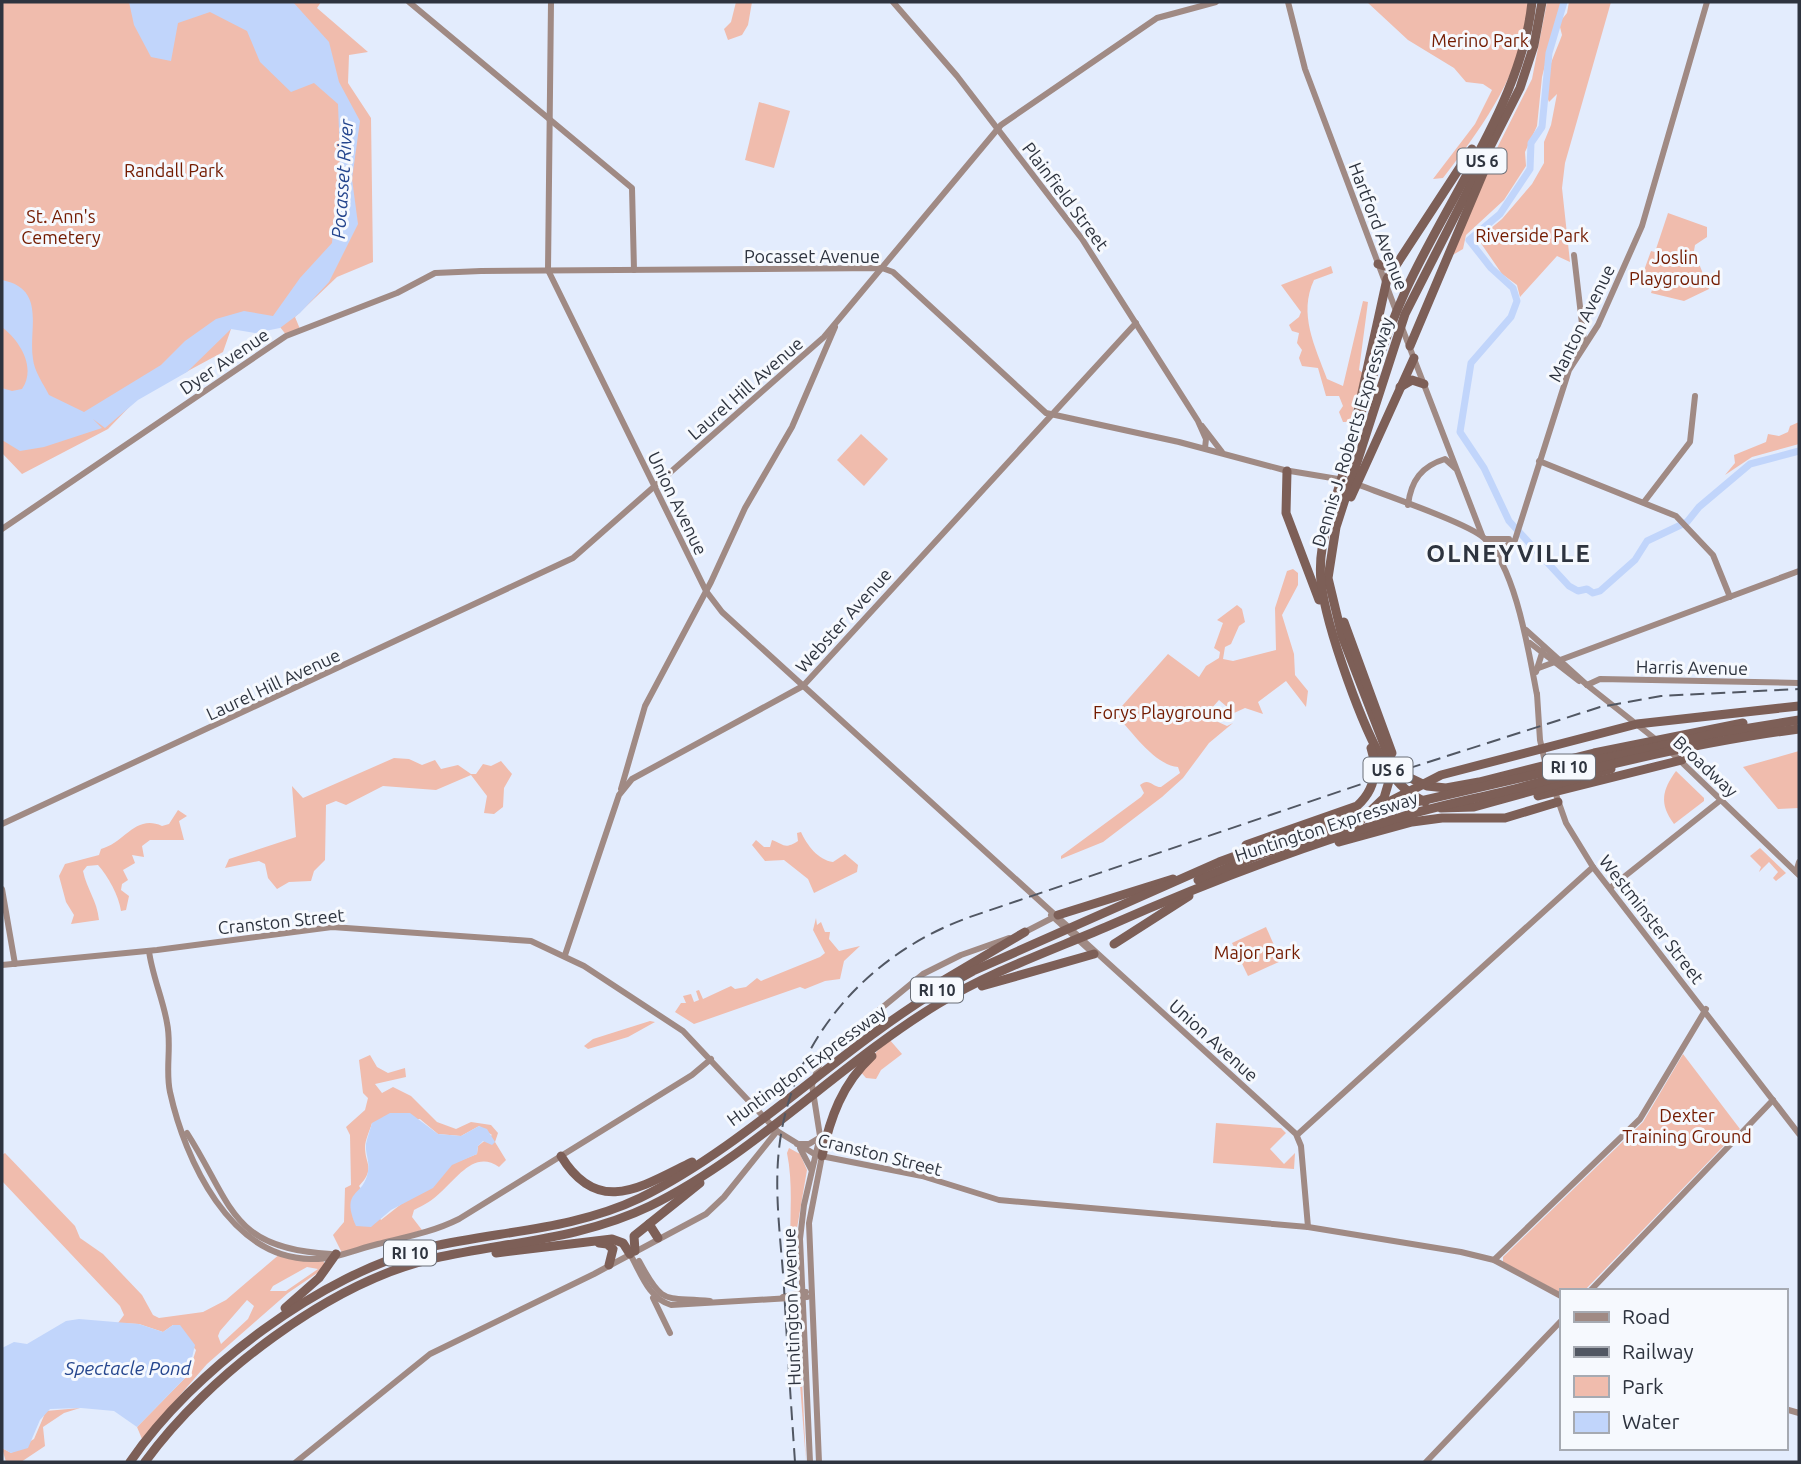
<svg xmlns="http://www.w3.org/2000/svg" width="1801" height="1464" viewBox="0 0 1801 1464" font-family="Ubuntu,sans-serif">
	<style>
		.green { fill: #f0bcad; fill-rule: evenodd }
		.water { fill: #c1d5fb }
		.lines { fill: none; stroke-linecap: round; stroke-linejoin: round }
		.river { stroke: #c1d5fb; stroke-width: 7 }
		.secondary { stroke: #a08a84; stroke-width: 6 }
		.highway { stroke: #7d5f57; stroke-width: 9 }
		.rail { stroke: #515763; stroke-width: 2; stroke-dasharray: 14 7; stroke-linecap: butt }
		.labels { text-anchor: middle; dominant-baseline: central; stroke-width: 6; stroke-linejoin: round; paint-order: stroke }
		.shield { fill: #f6f9fe; stroke: #6a6f78; stroke-width: 2 }
		.shield-label { font-size: 16px; font-weight: bold; fill: #2e343f }
		.park-label { font-size: 18px; fill: #731b00; stroke: #f6f9fe }
		.street-label { font-size: 18px; fill: #2e343f; stroke: #f6f9fe }
		.water-label { font-size: 19px; font-style: italic; fill: #25468e; stroke: #f6f9fe }
		.district-label { font-size: 24px; font-weight: bold; letter-spacing: 2px; fill: #2e343f; stroke: #f6f9fe }
	</style>
	<rect width="100%" height="100%" fill="#e3ecfd"/>
	<!-- green -->
	<g class="green">
		<polygon points="2,2 321,2 317,8 368,52 349,55 348,83 371,118 373,262 337,277 295,317 300,329 287,336 280,327 231,329 223,352 138,398 108,429 22,474 2,453"/>
		<polygon points="736,2 752,2 748,25 742,35 728,40 724,29 731,22"/>
		<path d="M1367,2H1528C1526,68 1482,128 1443,178L1433,179L1475,124L1492,90L1483,84L1466,82L1454,68L1408,40Z"/>
		<polygon points="1547,2 1561,2 1542,77 1537,126 1525,152 1526,166 1504,200 1466,235 1463,249 1451,256 1489,164 1532,79"/>
		<path d="M1569,2H1611L1565,163L1562,188L1570,262L1557,256L1520,297L1517,285L1502,274L1478,239L1502,219L1532,184L1544,163V142L1551,125L1557,94L1549,102C1540,80 1555,55 1562,35L1559,23L1567,13Z"/>
		<polygon points="759,102 790,111 774,168 745,160"/>
		<polygon points="1668,213 1707,227 1707,237 1695,245 1694,251 1709,289 1684,301 1651,293 1655,281 1642,276 1651,251 1655,252"/>
		<path d="M1331,266L1333,273L1314,280C1298,314 1315,346 1327,379L1343,386L1363,301L1368,302L1359,370L1363,373L1350,422H1343L1339,412L1343,406L1339,396H1326L1318,368L1302,366L1299,358L1302,350L1297,343L1299,333L1292,331L1289,325L1299,317L1301,312L1281,285Z"/>
		<polygon points="1799,422 1799,444 1752,457 1725,475 1735,463 1734,455 1766,442 1768,434 1779,436 1788,432 1790,426"/>
		<polygon points="861,434 888,459 864,486 837,460"/>
		<path d="M1293,569L1298,573V585L1282,615L1294,654L1295,675L1308,691L1306,707L1286,681L1258,702L1263,714L1245,708L1234,713L1219,700L1211,709L1216,721L1227,726L1233,723L1209,743L1183,778L1162,797L1103,842L1061,859V856L1141,797L1144,793L1140,785C1149,777 1152,787 1161,787L1180,773L1178,767C1154,765 1131,730 1115,714L1168,654L1199,677L1206,666L1219,658L1220,652L1214,648L1223,623L1217,620L1237,605L1242,609L1245,622L1239,626L1231,644L1225,647L1223,659L1233,661L1276,650L1275,608L1287,571Z"/>
		<polygon points="1799,751 1799,808 1778,809 1743,767"/>
		<polygon points="394,758 409,759 422,765 435,760 441,769 458,765 471,774 476,774 483,764 491,766 501,761 512,774 504,788 503,807 494,814 484,813 487,796 471,775 436,790 383,786 346,805 336,801 326,805 325,860 314,871 311,881 289,882 277,889 268,878 265,864 259,861 225,868 229,859 296,837 292,786 303,798"/>
		<path d="M1676,771L1704,798V801L1674,824C1659,804 1662,790 1676,771Z"/>
		<path d="M178,810L187,816L179,821L184,840H150L142,846L144,857L132,855L135,863L123,870L128,880L122,884L121,890L129,896L126,910L121,911C119,896 108,876 98,865L87,866L83,871C87,890 97,900 99,920L71,924L74,915L66,902L59,876L65,864L99,855L101,849C125,843 135,814 162,826L169,824Z"/>
		<path d="M801,832C807,845 818,860 833,862L845,854L858,865L857,872L814,893L808,879L784,860L765,861L752,845L756,840L764,847H770L772,840C784,844 784,850 798,841L797,833Z"/>
		<polygon points="1760,848 1786,873 1776,881 1773,878 1778,872 1769,862 1759,872 1761,867 1750,856"/>
		<polygon points="816,918 817,925 821,922 825,932 830,932 829,939 839,951 860,946 844,961 840,979 825,981 805,989 800,987 694,1024 675,1012 681,1003 686,1003 683,996 691,994 694,1002 699,1000 696,991 699,990 703,999 731,986 735,989 746,987 757,978 761,981 820,957 825,953 813,930"/>
		<polygon points="1266,927 1281,961 1248,976 1232,943"/>
		<polygon points="650,1021 655,1022 628,1037 588,1049 584,1046 593,1039"/>
		<polygon points="889,1039 902,1054 881,1070 876,1079 866,1078 859,1070"/>
		<polygon points="1683,1054 1740,1129 1584,1291 1561,1293 1503,1262 1503,1257 1643,1122"/>
		<path d="M370,1055L377,1067L388,1073L405,1068L406,1077L375,1084L382,1093L393,1087L411,1096L437,1122L456,1129L471,1122L491,1125L498,1133L495,1142L506,1160L499,1167C475,1150 458,1177 441,1192C433,1200 424,1205 414,1210L412,1217L422,1230L343,1255L333,1235L344,1222L345,1188L351,1185L350,1135L346,1127L365,1110L368,1098L363,1093L359,1060ZM420,1119L438,1134L461,1136L479,1126L492,1135L478,1146L477,1154L452,1164L381,1220L359,1186C376,1168 365,1165 365,1147C365,1140 370,1130 372,1123Z"/>
		<polygon points="1216,1123 1281,1128 1286,1133 1270,1149 1284,1164 1295,1153 1294,1169 1213,1163"/>
		<path d="M789,1148L800,1154L807,1170L796,1234L797,1281L794,1287C785,1242 796,1197 787,1153Z"/>
		<path d="M5,1153L75,1226L80,1238L103,1254L142,1295L153,1315L159,1318L203,1312L226,1300L281,1253L322,1258L326,1267L288,1293L207,1364L142,1439L137,1427L188,1375L196,1350L173,1325L163,1332L139,1324L118,1323L124,1315L120,1306L2,1181V1155ZM307,1267L318,1269L286,1291H270L273,1286ZM247,1300L254,1306L248,1319L221,1344L218,1336L220,1331Z"/>
		<polygon points="794,1306 798,1308 799,1316 806,1462"/>
		<polygon points="80,1408 64,1413 43,1427 45,1446 21,1462 6,1462 2,1448 11,1453 34,1439 46,1411"/>
	</g>
	<!-- water -->
	<g class="water">
		<path d="M129,2H293L329,42L339,82L360,121L352,179L358,224L329,282L300,313L280,328L255,333L231,329L187,372L138,400L105,428L93,419L102,428L44,447L20,451L2,440V388L12,391L22,389C37,367 19,340 2,327V280C47,289 28,329 33,359C34,371 44,385 49,395L84,412L161,365L185,341L216,319L244,311L273,316L300,278L332,243L340,158L338,104L314,83L291,92L260,62L247,31L210,12L178,23L171,61L151,57L134,25Z"/>
		<path d="M390,1113H410L438,1134L461,1136L479,1126L487,1129L495,1142L492,1145L483,1141L478,1146L477,1154L452,1165L433,1188L391,1210L371,1227L356,1226C340,1188 364,1198 368,1171C370,1162 365,1153 366,1144C367,1138 370,1130 372,1123Z"/>
		<polygon points="79,1319 139,1324 163,1332 173,1325 180,1325 195,1345 188,1375 137,1427 114,1411 81,1408 50,1409 40,1420 28,1448 11,1453 2,1448 2,1348 14,1342 27,1344 66,1321"/>
	</g>
	<g class="lines">
		<!-- river -->
		<polyline class="river" points="1564,2 1549,53 1542,127 1531,143 1530,169 1500,214 1469,240 1491,268 1513,288 1517,301 1511,317 1471,363 1460,432 1484,468 1509,521 1569,586 1578,591 1587,589 1593,593 1600,591 1635,560 1647,541 1687,522 1699,507 1750,464 1799,451"/>
		<!-- secondary -->
		<g class="secondary">
			<polyline points="409,2 632,188 634,270"/>
			<polyline points="551,2 548,270 706,591 722,612 1296,1134 1301,1146 1308,1227"/>
			<polyline points="893,2 957,76 1082,239 1198,421 1206,439 1205,448"/>
			<polyline points="1288,2 1305,69 1396,311"/>
			<polyline points="1574,255 1584,341"/>
			<polyline points="1401,325 1482,535"/>
			<polyline points="1202,426 1222,452"/>
			<polyline points="1539,461 1676,516 1713,555 1730,597"/>
			<path d="M1354,483C1379,493 1468,523 1484,538C1516,567 1529,654 1537,695"/>
			<polyline points="1644,502 1690,442 1695,396"/>
			<path d="M1408,505C1411,480 1422,466 1445,459L1455,468"/>
			<polyline points="2,529 286,336 397,293 435,273 481,271 882,268 893,272 1046,413 1179,442 1284,470 1344,480"/>
			<polyline points="1486,539 1509,539"/>
			<polyline points="1496,553 1515,540 1569,370 1598,325 1642,226 1707,2"/>
			<polyline points="1526,630 1587,685 1659,742"/>
			<polyline points="1530,643 1579,681"/>
			<polyline points="1536,669 1799,571"/>
			<polyline points="1536,672 1544,647"/>
			<polyline points="1587,685 1600,679 1799,683"/>
			<polyline points="1537,694 1540,740 1546,766"/>
			<polyline points="1670,751 1799,875"/>
			<polyline points="621,789 645,706 711,582 745,508 792,427 835,327"/>
			<polyline points="1554,789 1566,823 1593,867 1799,1134"/>
			<polyline points="2,824 573,558 824,337 1001,125 1157,18 1216,2"/>
			<polyline points="1796,872 1799,862"/>
			<polyline points="1610,888 1722,799"/>
			<polyline points="2,889 15,964"/>
			<polyline points="1051,915 1095,955"/>
			<polyline points="1023,933 1058,915"/>
			<path d="M149,951C152,975 163,999 167,1023C172,1046 165,1069 170,1092C185,1160 230,1258 311,1259C332,1260 357,1249 378,1244C406,1237 433,1232 459,1219L692,1075L711,1059"/>
			<polyline points="565,955 619,795 632,779 803,686 1136,323"/>
			<polyline points="2,965 157,950 332,927 531,941 584,966 683,1031 777,1131 816,1155 922,1176 999,1200 1308,1227 1461,1252 1494,1260 1561,1296"/>
			<path d="M187,1133C233,1205 230,1249 331,1254"/>
			<polyline points="1297,1135 1593,867"/>
			<polyline points="797,1144 809,1144 819,1138"/>
			<polyline points="800,1148 811,1169"/>
			<path d="M630,1254C641,1273 648,1298 671,1305L807,1297"/>
			<polyline points="1494,1260 1640,1119 1706,1009"/>
			<path d="M639,1261C664,1308 665,1296 710,1301"/>
			<polyline points="1590,1291 1773,1100"/>
			<polyline points="783,1297 806,1292"/>
			<polyline points="653,1298 670,1333"/>
			<polyline points="1785,1409 1799,1413"/>
			<polyline points="296,1462 430,1354 594,1274 706,1214 724,1197 777,1131"/>
			<polyline points="810,1462 800,1239 804,1205 820,1136 812,1085 822,1057 923,974 961,955 1009,938"/>
			<polyline points="819,1462 809,1223 822,1156"/>
			<polyline points="1426,1462 1561,1321"/>
		</g>
		<!-- highway -->
		<g class="highway">
			<polyline points="1542,2 1534,45 1520,88 1405,314 1336,527 1328,578 1342,636 1388,755 1404,775 1427,786 1446,788 1479,782 1594,753 1743,723"/>
			<polyline points="1378,264 1388,267 1398,262"/>
			<polyline points="1410,346 1484,171"/>
			<polyline points="1400,387 1412,380 1424,384"/>
			<polyline points="1358,411 1387,279 1472,149"/>
			<polyline points="1287,471 1286,513 1319,600"/>
			<polyline points="1351,497 1414,358"/>
			<polyline points="1344,622 1392,753"/>
			<polyline points="1538,796 1682,760"/>
			<path d="M1425,802C1410,795 1398,784 1389,770C1364,735 1326,626 1321,582C1319,562 1322,542 1328,523C1352,447 1372,365 1405,292C1446,201 1522,101 1532,2"/>
			<polyline points="1379,807 1441,775 1637,724 1799,706"/>
			<polyline points="1441,808 1474,807 1611,769"/>
			<polyline points="1339,842 1412,822 1442,818 1505,818 1558,802"/>
			<path d="M1246,845L1357,806C1375,790 1378,770 1371,748"/>
			<polyline points="1198,880 1259,855 1360,821 1384,798 1392,771"/>
			<polyline points="1058,915 1173,879"/>
			<polyline points="1114,944 1189,896"/>
			<polyline points="982,986 1094,954"/>
			<polyline points="927,990 1025,932"/>
			<path d="M561,1156C598,1217 641,1187 692,1162"/>
			<path d="M822,1156C830,1118 842,1084 872,1056"/>
			<polyline points="649,1224 658,1238"/>
			<polyline points="599,1243 607,1244 613,1249 609,1265"/>
			<polyline points="635,1251 634,1236 700,1183"/>
			<polyline points="496,1253 612,1239 623,1243 630,1254"/>
			<polyline points="285,1308 319,1278 336,1254"/>
			<path d="M130,1462C192,1371 322,1273 430,1247C500,1231 573,1230 640,1198C744,1147 835,1053 935,992L973,971L1219,862L1290,836L1347,818L1602,759L1719,733L1799,720"/>
			<path d="M145,1462C207,1376 330,1282 435,1258C508,1242 582,1239 650,1206C754,1155 839,1064 938,1004C990,972 1050,951 1106,927C1203,884 1300,847 1401,817C1440,805 1479,798 1518,788C1611,763 1704,741 1799,729"/>
		</g>
		<!-- rail -->
		<path class="rail" d="M795,1462C791,1404 787,1345 784,1287C781,1241 774,1194 779,1149C791,1040 867,955 967,918L1391,774L1600,707L1661,696L1799,689"/>
	</g>
	<g class="labels">
		<!-- shield labels -->
		<g class="shield">
			<rect x="1457.5" y="148.5" width="49" height="25" rx="5"/>
			<rect x="1543" y="754.5" width="52" height="25" rx="5"/>
			<rect x="1363.5" y="757.5" width="49" height="25" rx="5"/>
			<rect x="911" y="977.5" width="52" height="25" rx="5"/>
			<rect x="384" y="1240.5" width="52" height="25" rx="5"/>
		</g>
		<g class="shield-label">
			<text x="1482" y="161">US 6</text>
			<text x="1569" y="767">RI 10</text>
			<text x="1388" y="770">US 6</text>
			<text x="937" y="990">RI 10</text>
			<text x="410" y="1253">RI 10</text>
		</g>
		<!-- park labels -->
		<g class="park-label">
			<text x="1480" y="40">Merino Park</text>
			<text x="174" y="170">Randall Park</text>
			<text x="61" y="216">St. Ann's<tspan x="61" dy="21">Cemetery</tspan></text>
			<text x="1532" y="235">Riverside Park</text>
			<text x="1675" y="257">Joslin<tspan x="1675" dy="21">Playground</tspan></text>
			<text x="1163" y="712">Forys Playground</text>
			<text x="1257" y="952">Major Park</text>
			<text x="1687" y="1115">Dexter<tspan x="1687" dy="21">Training Ground</tspan></text>
		</g>
		<!-- street labels -->
		<g class="street-label">
			<text transform="translate(1066 196) rotate(53)">Plainfield Street</text>
			<text transform="translate(1379 226) rotate(69)">Hartford Avenue</text>
			<text x="812" y="256">Pocasset Avenue</text>
			<text transform="translate(1581 323) rotate(-64)">Manton Avenue</text>
			<text transform="translate(224 361) rotate(-34)">Dyer Avenue</text>
			<text transform="translate(745 388) rotate(-41)">Laurel Hill Avenue</text>
			<text transform="translate(1352 432) rotate(-73)">Dennis J. Roberts Expressway</text>
			<text transform="translate(678 503) rotate(64)">Union Avenue</text>
			<text transform="translate(843 620) rotate(-48)">Webster Avenue</text>
			<text transform="translate(1692 667) rotate(1)">Harris Avenue</text>
			<text transform="translate(273 684) rotate(-25)">Laurel Hill Avenue</text>
			<text transform="translate(1706 766) rotate(43)">Broadway</text>
			<text transform="translate(1326 826) rotate(-18)">Huntington Expressway</text>
			<text transform="translate(1652 919) rotate(52)">Westminster Street</text>
			<text transform="translate(281 921) rotate(-6)">Cranston Street</text>
			<text transform="translate(1214 1040) rotate(42)">Union Avenue</text>
			<text transform="translate(806 1065) rotate(-36)">Huntington Expressway</text>
			<text transform="translate(880 1154) rotate(14)">Cranston Street</text>
			<text transform="translate(791 1307) rotate(-92)">Huntington Avenue</text>
		</g>
		<!-- water labels -->
		<g class="water-label">
			<text transform="translate(342 179) rotate(-86)">Pocasset River</text>
			<text x="128" y="1368">Spectacle Pond</text>
		</g>
		<!-- district labels -->
		<g class="district-label">
			<text x="1509" y="553">OLNEYVILLE</text>
		</g>
	</g>
	<!-- border -->
	<rect width="1801" height="1464" fill="none" stroke="#2e343f" stroke-width="7"/>
	<!-- legend -->
	<rect x="1560" y="1289" width="228" height="161" fill="#f6f9fe" stroke="#a6aab2" stroke-width="2"/>
	<rect x="1574" y="1312" width="35" height="10" fill="#a08a84" stroke="#a6aab2" stroke-width="2"/>
	<text x="1622" y="1324" font-size="21" fill="#2e343f">Road</text>
	<rect x="1574" y="1347" width="35" height="10" fill="#515763" stroke="#a6aab2" stroke-width="2"/>
	<text x="1622" y="1359" font-size="21" fill="#2e343f">Railway</text>
	<rect x="1574" y="1376" width="35" height="21" fill="#f0bcad" stroke="#a6aab2" stroke-width="2"/>
	<text x="1622" y="1394" font-size="21" fill="#2e343f">Park</text>
	<rect x="1574" y="1412" width="35" height="21" fill="#c1d5fb" stroke="#a6aab2" stroke-width="2"/>
	<text x="1622" y="1429" font-size="21" fill="#2e343f">Water</text>
</svg>
